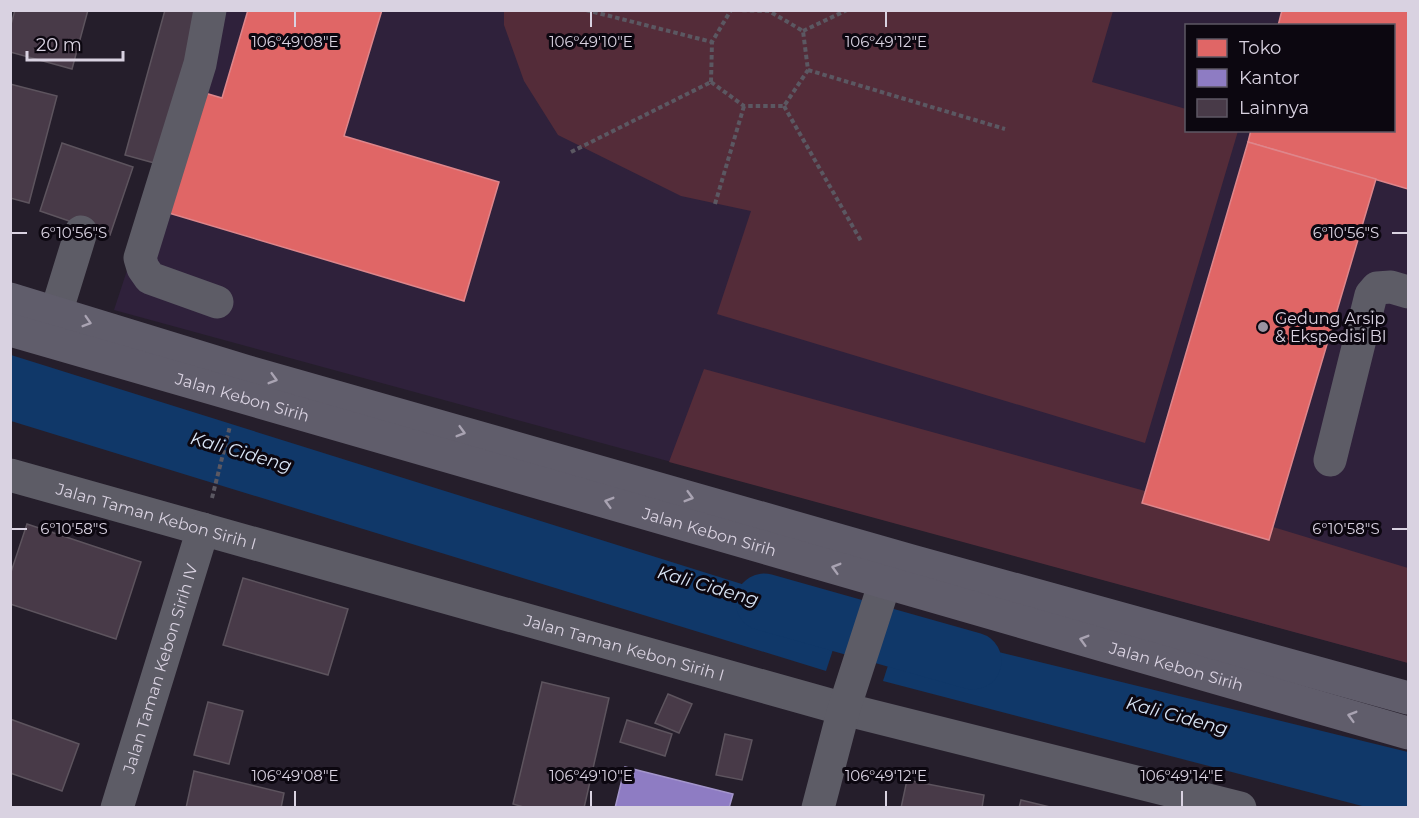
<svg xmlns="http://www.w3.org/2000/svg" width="1419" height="818" viewBox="0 0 1419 818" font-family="Montserrat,sans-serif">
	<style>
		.built { fill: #2f213b; fill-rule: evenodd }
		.green { fill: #542c39 }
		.water { fill: #103869 }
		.shops { fill: #e06666; stroke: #de868b; stroke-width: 1.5 }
		.offices { fill: #8e7cc3; stroke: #a496cc; stroke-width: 1.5 }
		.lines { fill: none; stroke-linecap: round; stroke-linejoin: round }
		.river { stroke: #103869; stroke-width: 57 }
		.building { fill: #483a48; stroke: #5d545e; stroke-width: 1.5 }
		.path { stroke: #5b5862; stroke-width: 4; stroke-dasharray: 4.5 3; stroke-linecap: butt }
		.minor { stroke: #5d5c66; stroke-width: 33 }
		.major { stroke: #605d6b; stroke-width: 33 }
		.oneway { stroke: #a9a3b2 }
		.ticks { fill: none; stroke: #d9d2e1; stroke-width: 2 }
		.poi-dot { fill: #9a93a1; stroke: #0c0710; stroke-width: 2 }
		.labels { text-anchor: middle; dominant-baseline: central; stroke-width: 6; stroke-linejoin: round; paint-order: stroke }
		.poi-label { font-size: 16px; fill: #d9d2e1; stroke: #0c0710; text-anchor: start }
		.street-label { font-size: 16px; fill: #d9d2e1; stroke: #0c0710 }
		.water-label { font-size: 18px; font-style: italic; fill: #d9e5f6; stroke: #0c0710 }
		.ticks-label { font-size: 15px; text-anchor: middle; fill: #d9d2e1; stroke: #0c0710; stroke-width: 6; stroke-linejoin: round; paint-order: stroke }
	</style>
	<rect width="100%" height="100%" fill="#251e2b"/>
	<!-- built -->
	<path class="built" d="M206,11H1408V663L114,310L135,246ZM1186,26H1394V130H1186Z"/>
	<!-- green -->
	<g class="green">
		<polygon points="504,11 1113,11 1092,82 1186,109 1186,130 1238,131 1145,443 717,314 751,211 681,196 558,135 524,81 504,25"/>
		<polygon points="704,369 1145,491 1142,503 1269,540 1273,527 1408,568 1408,663 669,462"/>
	</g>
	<!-- water -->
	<g class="water">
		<polygon points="11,355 844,616 826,671 11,421"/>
		<polygon points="900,628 1408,752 1408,807 1366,807 883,681"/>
	</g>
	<!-- shops -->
	<g class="shops">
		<polygon points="248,10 382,10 344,136 499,182 464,301 162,211 198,91 222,98"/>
		<polygon points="1282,10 1408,10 1408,189 1248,142 1251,130 1394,130 1394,26 1278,26"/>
		<polygon points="1248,142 1376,179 1269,540 1142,503"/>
	</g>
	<!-- offices -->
	<polygon class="offices" points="625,767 733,794 729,808 615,808"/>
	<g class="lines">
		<!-- river -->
		<polyline class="river" points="764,602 973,661"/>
	</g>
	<!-- building -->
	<g class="building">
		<polygon points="15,10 88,10 72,69 10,52 10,28"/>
		<polygon points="165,10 200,10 158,164 125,155"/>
		<polygon points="10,84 57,96 29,203 10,198"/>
		<polygon points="62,143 133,167 110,235 40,211"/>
		<polygon points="27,524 141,562 116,639 10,604 10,575"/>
		<polygon points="243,578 348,609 328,675 223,645"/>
		<polygon points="542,682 609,698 584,808 527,808 513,804"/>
		<polygon points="668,694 692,704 679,733 655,723"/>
		<polygon points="208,702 243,711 229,764 194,755"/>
		<polygon points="10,719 79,744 62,791 10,773"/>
		<polygon points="627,720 672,734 665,756 620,742"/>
		<polygon points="725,734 752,740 742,780 716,775"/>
		<polygon points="194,771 284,793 281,808 186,808"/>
		<polygon points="907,780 984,795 982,808 901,808"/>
		<polygon points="1021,800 1054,808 1019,808"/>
	</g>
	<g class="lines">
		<!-- path -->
		<g class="path">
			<polyline points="586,10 712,42"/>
			<polyline points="803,31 847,10"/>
			<polyline points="808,70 1005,129"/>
			<polyline points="711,82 744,106 784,106 808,70 803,31 769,11 737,10"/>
			<polyline points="711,82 712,42 731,10"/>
			<polyline points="784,106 861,241"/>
			<polyline points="571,152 711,82"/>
			<polyline points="715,204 744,106"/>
			<polyline points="212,498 230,426"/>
		</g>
		<!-- minor -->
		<g class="minor">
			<polyline points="210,10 200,64 140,258 143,268 150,278 217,302"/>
			<polyline points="56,313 81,232"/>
			<polyline points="1330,460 1371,295 1377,288 1391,287 1408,292"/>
			<path id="s1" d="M10,475L844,709L1240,808"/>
			<path id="s2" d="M117,808L203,529"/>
			<polyline points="818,808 844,709 885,582"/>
		</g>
		<!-- major -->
		<g class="major">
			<polyline points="10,299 245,371 912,561 1408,698"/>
			<path id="s3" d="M10,330L1408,733"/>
		</g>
	</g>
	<!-- one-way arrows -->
	<defs><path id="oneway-chevron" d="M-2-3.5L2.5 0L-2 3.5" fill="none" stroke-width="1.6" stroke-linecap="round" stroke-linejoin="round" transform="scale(1.5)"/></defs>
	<g class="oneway">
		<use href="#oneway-chevron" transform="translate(87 322) rotate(17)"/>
		<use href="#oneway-chevron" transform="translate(273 379) rotate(16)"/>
		<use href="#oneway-chevron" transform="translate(461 432) rotate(16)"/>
		<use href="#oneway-chevron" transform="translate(689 497) rotate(16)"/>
		<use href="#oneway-chevron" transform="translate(609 502) rotate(-164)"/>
		<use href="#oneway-chevron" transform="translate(836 568) rotate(-164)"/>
		<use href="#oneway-chevron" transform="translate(1084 640) rotate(-164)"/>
		<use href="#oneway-chevron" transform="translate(1352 716) rotate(-164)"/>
	</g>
	<!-- ticks -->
	<path class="ticks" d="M295,12V27M591,12V27M886,12V27M12,233H27M1392,233H1407M12,529H27M1392,529H1407M295,791V806M591,791V806M886,791V806M1182,791V806"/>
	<!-- markers -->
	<circle class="poi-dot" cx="1263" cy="327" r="6"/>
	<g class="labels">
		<!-- poi labels -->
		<g class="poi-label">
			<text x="1275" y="318">Gedung Arsip<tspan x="1275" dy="18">&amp; Ekspedisi BI</tspan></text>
		</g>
		<!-- street labels -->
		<g class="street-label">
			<text stroke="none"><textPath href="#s3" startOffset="242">Jalan Kebon Sirih</textPath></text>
			<text stroke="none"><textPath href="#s1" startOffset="152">Jalan Taman Kebon Sirih I</textPath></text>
			<text stroke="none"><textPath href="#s3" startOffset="728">Jalan Kebon Sirih</textPath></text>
			<text stroke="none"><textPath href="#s1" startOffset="638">Jalan Taman Kebon Sirih I</textPath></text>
			<text stroke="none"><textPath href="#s3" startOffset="1214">Jalan Kebon Sirih</textPath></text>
			<text stroke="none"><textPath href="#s2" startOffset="146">Jalan Taman Kebon Sirih IV</textPath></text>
		</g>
		<!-- water labels -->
		<g class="water-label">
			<text transform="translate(241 452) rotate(16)">Kali Cideng</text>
			<text transform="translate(708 586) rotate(16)">Kali Cideng</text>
			<text transform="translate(1177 716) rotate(15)">Kali Cideng</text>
		</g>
	</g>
	<g class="ticks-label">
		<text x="295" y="47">106°49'08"E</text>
		<text x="591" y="47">106°49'10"E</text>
		<text x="886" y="47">106°49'12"E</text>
		<text x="74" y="238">6°10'56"S</text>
		<text x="1346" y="238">6°10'56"S</text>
		<text x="74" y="534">6°10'58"S</text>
		<text x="1346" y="534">6°10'58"S</text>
		<text x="295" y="781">106°49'08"E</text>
		<text x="591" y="781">106°49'10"E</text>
		<text x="886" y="781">106°49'12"E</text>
		<text x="1182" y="781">106°49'14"E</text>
	</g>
	<!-- border -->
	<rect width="1419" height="818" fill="none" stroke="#d9d2e1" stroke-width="24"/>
	<!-- legend -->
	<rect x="1185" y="24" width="210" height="108" fill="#0c0710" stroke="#5e5864" stroke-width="1.5"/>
	<rect x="1197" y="39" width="30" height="18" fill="#e06666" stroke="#5e5864" stroke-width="1.5"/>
	<text x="1239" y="54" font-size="18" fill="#d9d2e1">Toko</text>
	<rect x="1197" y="69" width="30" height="18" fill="#8e7cc3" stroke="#5e5864" stroke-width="1.5"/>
	<text x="1239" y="84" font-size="18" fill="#d9d2e1">Kantor</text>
	<rect x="1197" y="99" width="30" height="18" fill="#483a48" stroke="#5e5864" stroke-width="1.5"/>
	<text x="1239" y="114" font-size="18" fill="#d9d2e1">Lainnya</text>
	<!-- scale -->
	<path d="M27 51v9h96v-9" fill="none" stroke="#d9d2e1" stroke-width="3"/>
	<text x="36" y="51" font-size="18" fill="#d9d2e1" stroke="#0c0710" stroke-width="4.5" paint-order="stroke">20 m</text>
</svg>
